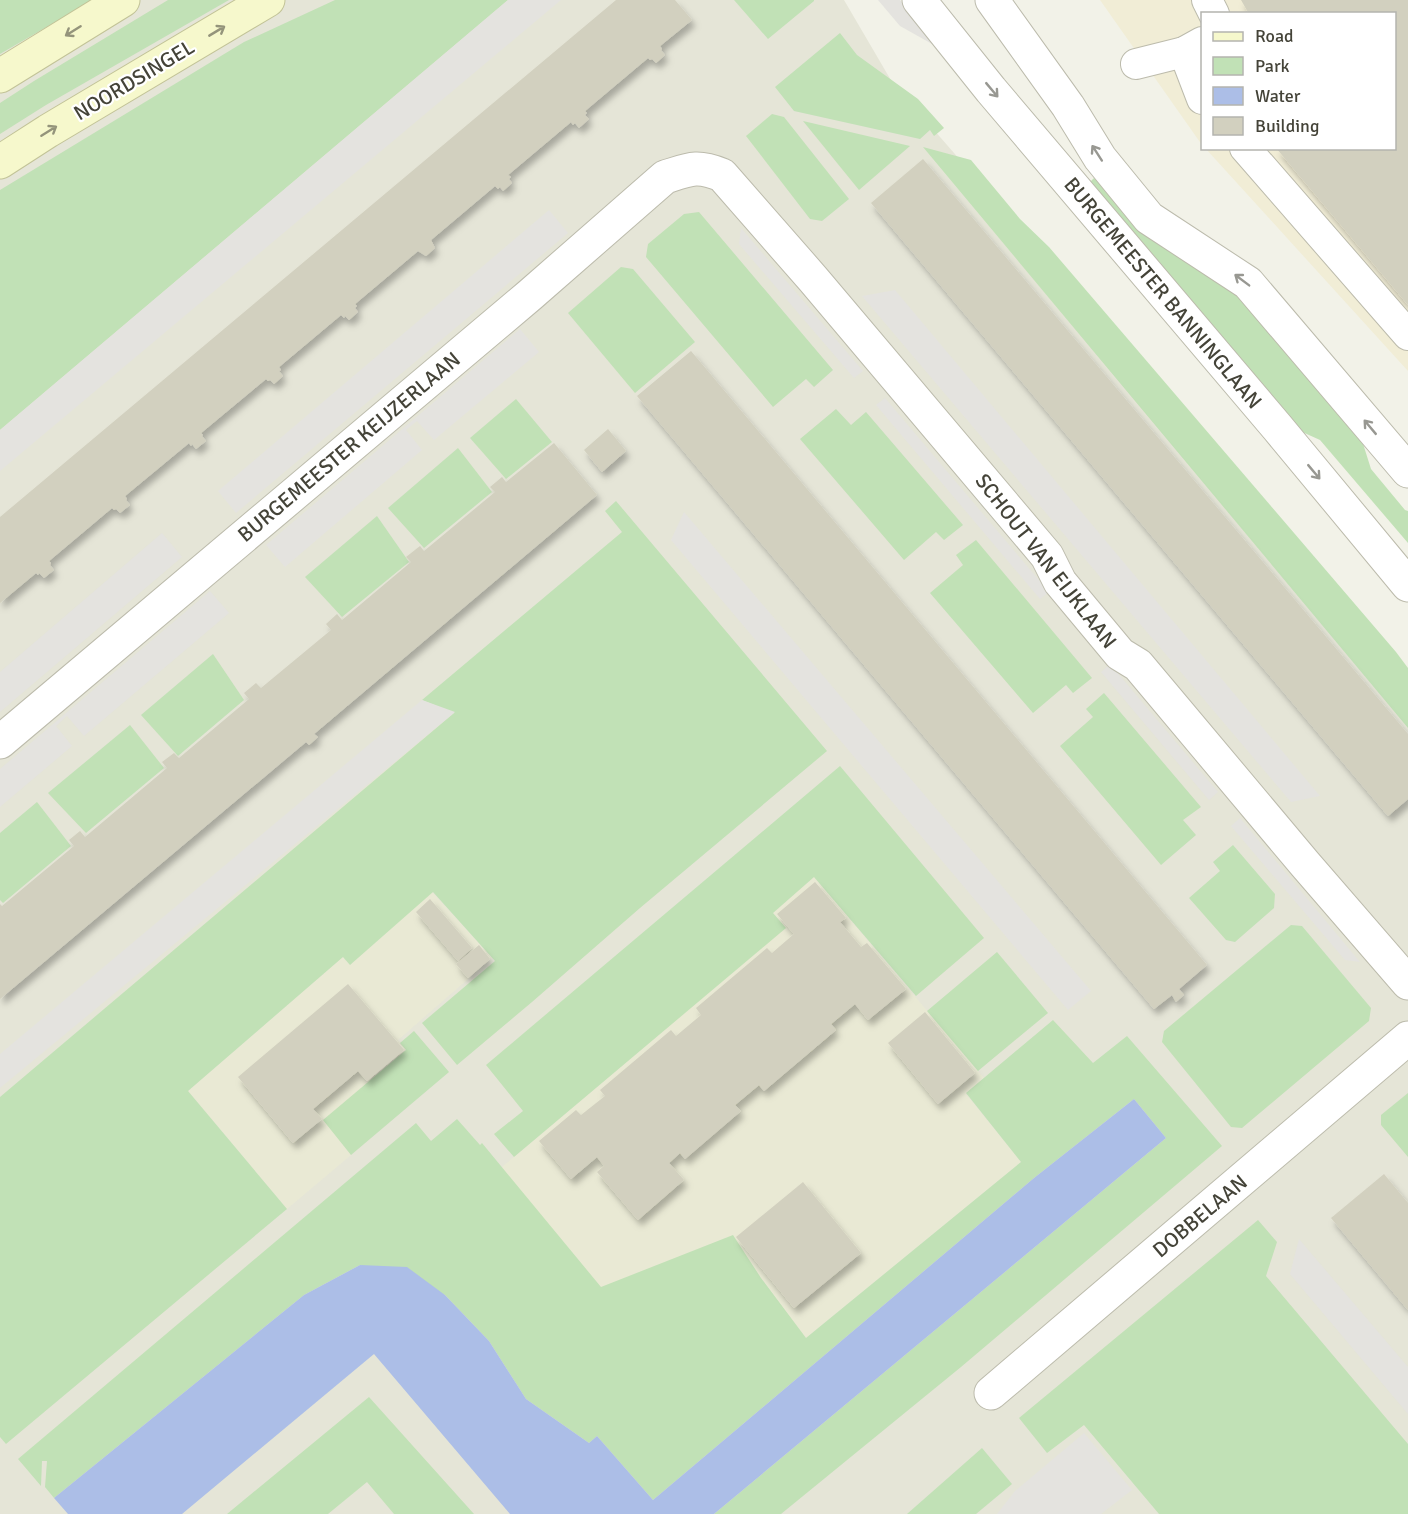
<svg xmlns="http://www.w3.org/2000/svg" width="1408" height="1514" viewBox="0 0 1408 1514" font-family="Signika,sans-serif">
	<style>
		.residential { fill: #e5e5d7 }
		.commercial { fill: #f1edd6 }
		.education { fill: #e9e9d4 }
		.green { fill: #c1e1b6 }
		.parking { fill: #e4e3df }
		.water { fill: #acbee7 }
		.building { fill: #d2d0bf; filter: url(#shadow) }
		.lines { fill: none; stroke-linecap: round; stroke-linejoin: round }
		.pedestrian-casing { stroke: #bcbbac; stroke-width: 32 }
		.minor-casing { stroke: #bcbbac; stroke-width: 35 }
		.tertiary-casing { stroke: #bcbbac; stroke-width: 35 }
		.secondary-casing { stroke: #c2c397; stroke-width: 35 }
		.pedestrian { stroke: #fff; stroke-width: 30 }
		.minor { stroke: #fff; stroke-width: 33 }
		.tertiary { stroke: #fff; stroke-width: 33 }
		.secondary { stroke: #f6f8cc; stroke-width: 33 }
		.oneway { stroke: #94947b }
		.oneway2 { stroke: #989892 }
		.labels { text-anchor: middle; dominant-baseline: central; stroke-width: 4.5; stroke-linejoin: round; paint-order: stroke }
		.street-label { font-size: 21px; fill: #444338; stroke: #fff }
	</style>
	<defs>
		<filter id="shadow"><feDropShadow dx="3.5" dy="6" stdDeviation="3" flood-color="#0004"/></filter>
	</defs>
	<rect width="100%" height="100%" fill="#f2f2e8"/>
	<!-- residential -->
	<polygon class="residential" points="0,0 844,0 892,82 1408,673 1408,1514 0,1514"/>
	<!-- commercial -->
	<polygon class="commercial" points="1100,0 1408,0 1408,371 1206,149 1394,148 1394,14 1202,14 1202,145"/>
	<!-- education -->
	<g class="education">
		<polygon points="814,877 984,1078 966,1094 1021,1162 806,1338 761,1279 636,1390 502,1167 785,928 773,913"/>
		<polygon points="432,892 492,958 398,1040 407,1050 324,1120 351,1155 287,1209 188,1091 343,957 350,965"/>
	</g>
	<!-- green -->
	<g class="green">
		<polygon points="0,0 93,0 0,54"/>
		<polygon points="168,0 229,0 46,105 0,134 0,103 34,81"/>
		<polygon points="335,0 508,0 0,430 0,190 244,42"/>
		<polygon points="734,0 814,0 814,1 768,39"/>
		<polygon points="840,33 857,55 918,99 944,128 934,136 930,130 920,139 794,111 775,87"/>
		<polygon points="772,114 784,117 849,199 822,221 810,219 746,136"/>
		<polygon points="803,121 910,146 859,190"/>
		<polygon points="923,147 971,160 1020,219 1049,247 1396,652 1408,668 1408,728"/>
		<polygon points="1094,178 1126,211 1247,301 1359,431 1371,469 1405,510 1408,511 1408,543 1320,440 1289,426 1086,186"/>
		<polygon points="699,212 833,370 814,387 806,379 773,407 646,257 648,244 684,214"/>
		<polygon points="621,267 633,269 695,342 635,393 568,313"/>
		<polygon points="516,399 552,442 506,479 470,438"/>
		<polygon points="836,409 851,425 866,412 963,525 944,540 936,532 904,560 800,439"/>
		<polygon points="458,448 492,492 424,548 388,508"/>
		<polygon points="616,501 827,751 640,908 532,1002 457,1065 422,1023 495,961 433,892 350,965 343,957 188,1091 287,1209 6,1444 0,1437 0,1097 454,713 422,700 622,532 605,511"/>
		<polygon points="377,516 409,562 342,617 305,577"/>
		<polygon points="976,540 1092,678 1073,693 1066,685 1033,713 930,593 963,565 956,555"/>
		<polygon points="213,654 244,700 178,756 141,715"/>
		<polygon points="1104,693 1201,807 1183,820 1196,835 1161,865 1060,746 1093,717 1086,709"/>
		<polygon points="130,725 164,768 86,833 48,793"/>
		<polygon points="840,766 984,938 916,996 814,877 773,913 786,928 514,1157 494,1134 523,1111 486,1065"/>
		<polygon points="37,802 71,846 3,903 0,900 0,833"/>
		<polygon points="1233,845 1275,894 1274,908 1235,942 1226,940 1189,898 1220,871 1213,862"/>
		<polygon points="1291,925 1302,926 1371,1008 1369,1021 1242,1128 1231,1127 1162,1042 1164,1031"/>
		<polygon points="997,952 1048,1013 978,1071 927,1011"/>
		<polygon points="1053,1020 1093,1063 1127,1036 1222,1146 961,1367 781,1514 714,1514 1166,1138 1134,1099 1034,1178 653,1500 597,1436 589,1443 526,1399 489,1341 445,1295 360,1265 304,1295 54,1498 45,1487 47,1461 42,1461 41,1486 18,1459 416,1123 431,1141 457,1119 480,1145 482,1143 601,1287 733,1235 761,1278 806,1338 1021,1162 966,1093"/>
		<polygon points="414,1031 449,1072 351,1155 323,1120 406,1050 400,1043"/>
		<polygon points="1408,1093 1408,1157 1381,1125 1381,1115"/>
		<polygon points="1258,1220 1277,1242 1266,1276 1408,1444 1408,1514 1159,1514 1084,1425 1047,1453 1019,1418"/>
		<polygon points="369,1397 474,1514 394,1514 367,1482 328,1514 227,1514"/>
		<polygon points="982,1448 1012,1484 976,1514 907,1514"/>
	</g>
	<!-- parking -->
	<g class="parking">
		<polygon points="508,0 561,0 0,471 0,430"/>
		<polygon points="878,0 900,0 941,49 900,26"/>
		<polygon points="549,210 568,233 236,513 218,491"/>
		<polygon points="741,228 863,371 854,378 739,244"/>
		<polygon points="895,290 1320,796 1291,802 862,296"/>
		<polygon points="520,329 539,352 434,440 417,421 406,430 422,450 285,567 266,545"/>
		<polygon points="885,398 1049,592 1040,599 876,405"/>
		<polygon points="684,512 1091,991 1068,1010 671,540"/>
		<polygon points="162,533 182,557 0,712 0,672"/>
		<polygon points="210,591 229,613 84,736 67,716 56,726 72,746 0,807 0,769"/>
		<polygon points="1110,664 1218,792 1209,800 1101,672"/>
		<polygon points="422,700 455,712 0,1088 0,1054"/>
		<polygon points="1240,818 1360,962 1345,960 1231,826"/>
		<polygon points="1299,1239 1408,1367 1408,1414 1290,1274"/>
		<polygon points="1084,1433 1132,1490 1101,1514 997,1514 1015,1491"/>
	</g>
	<!-- water -->
	<polygon class="water" points="1134,1099 1166,1138 714,1514 510,1514 374,1354 182,1514 68,1514 54,1498 304,1295 360,1265 407,1267 445,1295 489,1341 526,1399 589,1443 597,1436 653,1500 1034,1178"/>
	<!-- building -->
	<g class="building">
		<polygon points="616,0 675,0 692,20 660,46 662,49 661,50 665,55 656,63 652,59 650,60 648,58 585,111 587,113 585,115 589,119 579,128 575,123 573,125 571,122 508,175 511,177 509,179 512,183 503,191 500,187 498,189 495,186 431,240 435,248 426,256 418,251 355,304 357,306 355,308 358,312 349,320 345,316 344,318 341,315 279,367 281,370 279,371 283,376 274,384 270,380 268,381 266,379 201,433 203,435 202,436 206,441 196,449 192,444 191,446 189,443 125,496 127,499 126,500 130,505 120,513 116,509 114,510 112,508 49,561 51,563 50,565 54,570 44,578 39,573 38,575 36,573 0,603 0,517"/>
		<polygon points="1241,0 1408,0 1408,305 1276,148 1395,148 1395,14 1249,14"/>
		<polygon points="923,159 1408,734 1408,799 1388,816 871,203"/>
		<polygon points="691,351 1207,965 1179,989 1184,995 1176,1002 1172,995 1154,1009 637,396"/>
		<polygon points="608,429 626,451 602,472 584,450"/>
		<polygon points="554,443 597,495 314,734 318,737 309,745 306,742 0,999 0,904 2,906 74,846 69,840 80,831 85,837 167,768 162,762 174,753 179,758 249,699 244,693 256,683 261,688 331,630 326,624 337,614 342,620 411,562 406,557 420,546 424,551 495,492 490,487 502,477 506,482"/>
		<polygon points="815,882 846,918 840,922 861,947 867,943 906,989 868,1020 855,1004 831,1024 836,1030 764,1091 759,1085 735,1105 741,1111 685,1159 680,1153 669,1163 684,1180 638,1220 597,1172 604,1166 597,1157 571,1179 539,1141 576,1110 581,1115 605,1096 600,1090 671,1030 676,1036 701,1015 696,1008 767,948 772,953 794,934 777,914"/>
		<polygon points="430,899 472,948 458,961 416,912"/>
		<polygon points="479,945 490,959 468,978 456,964"/>
		<polygon points="348,984 404,1050 367,1081 358,1071 313,1109 322,1119 293,1143 238,1077"/>
		<polygon points="925,1012 975,1073 938,1104 888,1043"/>
		<polygon points="1384,1174 1408,1203 1408,1310 1331,1218"/>
		<polygon points="803,1182 861,1253 794,1308 736,1237"/>
	</g>
	<g class="lines">
		<!-- pedestrian casing -->
		<g class="pedestrian-casing">
			<g id="pedestrian">
				<polyline points="1207,0 1214,14"/>
				<polyline points="1184,52 1202,99"/>
				<polyline points="1136,64 1184,52 1202,42"/>
				<polyline points="1245,148 1408,335"/>
			</g>
		</g>
		<!-- minor casing -->
		<g class="minor-casing">
			<g id="minor">
				<path d="M0,742L530,295L665,177C690,169 697,165 722,175L813,279L1047,556L1060,582L1120,654L1138,665L1305,864L1408,983"/>
				<polyline points="991,1393 1408,1038"/>
			</g>
		</g>
		<!-- tertiary casing -->
		<g class="tertiary-casing">
			<g id="tertiary">
				<polyline points="919,0 991,90 1277,427 1408,585"/>
				<polyline points="992,0 1068,106 1100,158 1149,218 1248,283 1408,471"/>
			</g>
		</g>
		<!-- secondary casing -->
		<g class="secondary-casing">
			<g id="secondary">
				<polyline points="0,76 123,0"/>
				<polyline points="0,162 48,131 268,0"/>
			</g>
		</g>
		<!-- pedestrian -->
		<use href="#pedestrian" class="pedestrian"/>
		<!-- minor -->
		<use href="#minor" class="minor"/>
		<!-- tertiary -->
		<use href="#tertiary" class="tertiary"/>
		<!-- secondary -->
		<use href="#secondary" class="secondary"/>
	</g>
	<!-- one-way arrows -->
	<defs><path id="oneway-shaft" d="M-6 0H5M1.5-3L5.5 0L1.5 3" fill="none" stroke-width="1.6" stroke-linecap="round" stroke-linejoin="round" transform="scale(1.5)"/></defs>
	<g class="oneway">
		<use href="#oneway-shaft" transform="translate(73 31) rotate(148)"/>
		<use href="#oneway-shaft" transform="translate(217 31) rotate(-31)"/>
		<use href="#oneway-shaft" transform="translate(49 131) rotate(-32)"/>
	</g>
	<g class="oneway2">
		<use href="#oneway-shaft" transform="translate(992 90) rotate(50)"/>
		<use href="#oneway-shaft" transform="translate(1097 153) rotate(-123)"/>
		<use href="#oneway-shaft" transform="translate(1242 280) rotate(-143)"/>
		<use href="#oneway-shaft" transform="translate(1370 427) rotate(-130)"/>
		<use href="#oneway-shaft" transform="translate(1314 472) rotate(50)"/>
	</g>
	<g class="labels">
		<!-- street labels -->
		<g class="street-label">
			<text transform="translate(134 80) rotate(-31)">NOORDSINGEL</text>
			<text transform="translate(1163 293) rotate(50)">BURGEMEESTER BANNINGLAAN</text>
			<text transform="translate(349 447) rotate(-40)">BURGEMEESTER KEIJZERLAAN</text>
			<text transform="translate(1046 561) rotate(52)">SCHOUT VAN EIJKLAAN</text>
			<text transform="translate(1200 1216) rotate(-40)">DOBBELAAN</text>
		</g>
	</g>
	<!-- legend -->
	<rect x="1201" y="12" width="195" height="138" fill="#ffffff" stroke="#b4b4af" stroke-width="1.5"/>
	<rect x="1213" y="32" width="30" height="9" fill="#f6f8cc" stroke="#b4b4af" stroke-width="1.5"/>
	<text x="1255" y="42" font-size="18" fill="#444338">Road</text>
	<rect x="1213" y="57" width="30" height="18" fill="#c1e1b6" stroke="#b4b4af" stroke-width="1.5"/>
	<text x="1255" y="72" font-size="18" fill="#444338">Park</text>
	<rect x="1213" y="87" width="30" height="18" fill="#acbee7" stroke="#b4b4af" stroke-width="1.5"/>
	<text x="1255" y="102" font-size="18" fill="#444338">Water</text>
	<rect x="1213" y="117" width="30" height="18" fill="#d2d0bf" stroke="#b4b4af" stroke-width="1.5"/>
	<text x="1255" y="132" font-size="18" fill="#444338">Building</text>
</svg>
